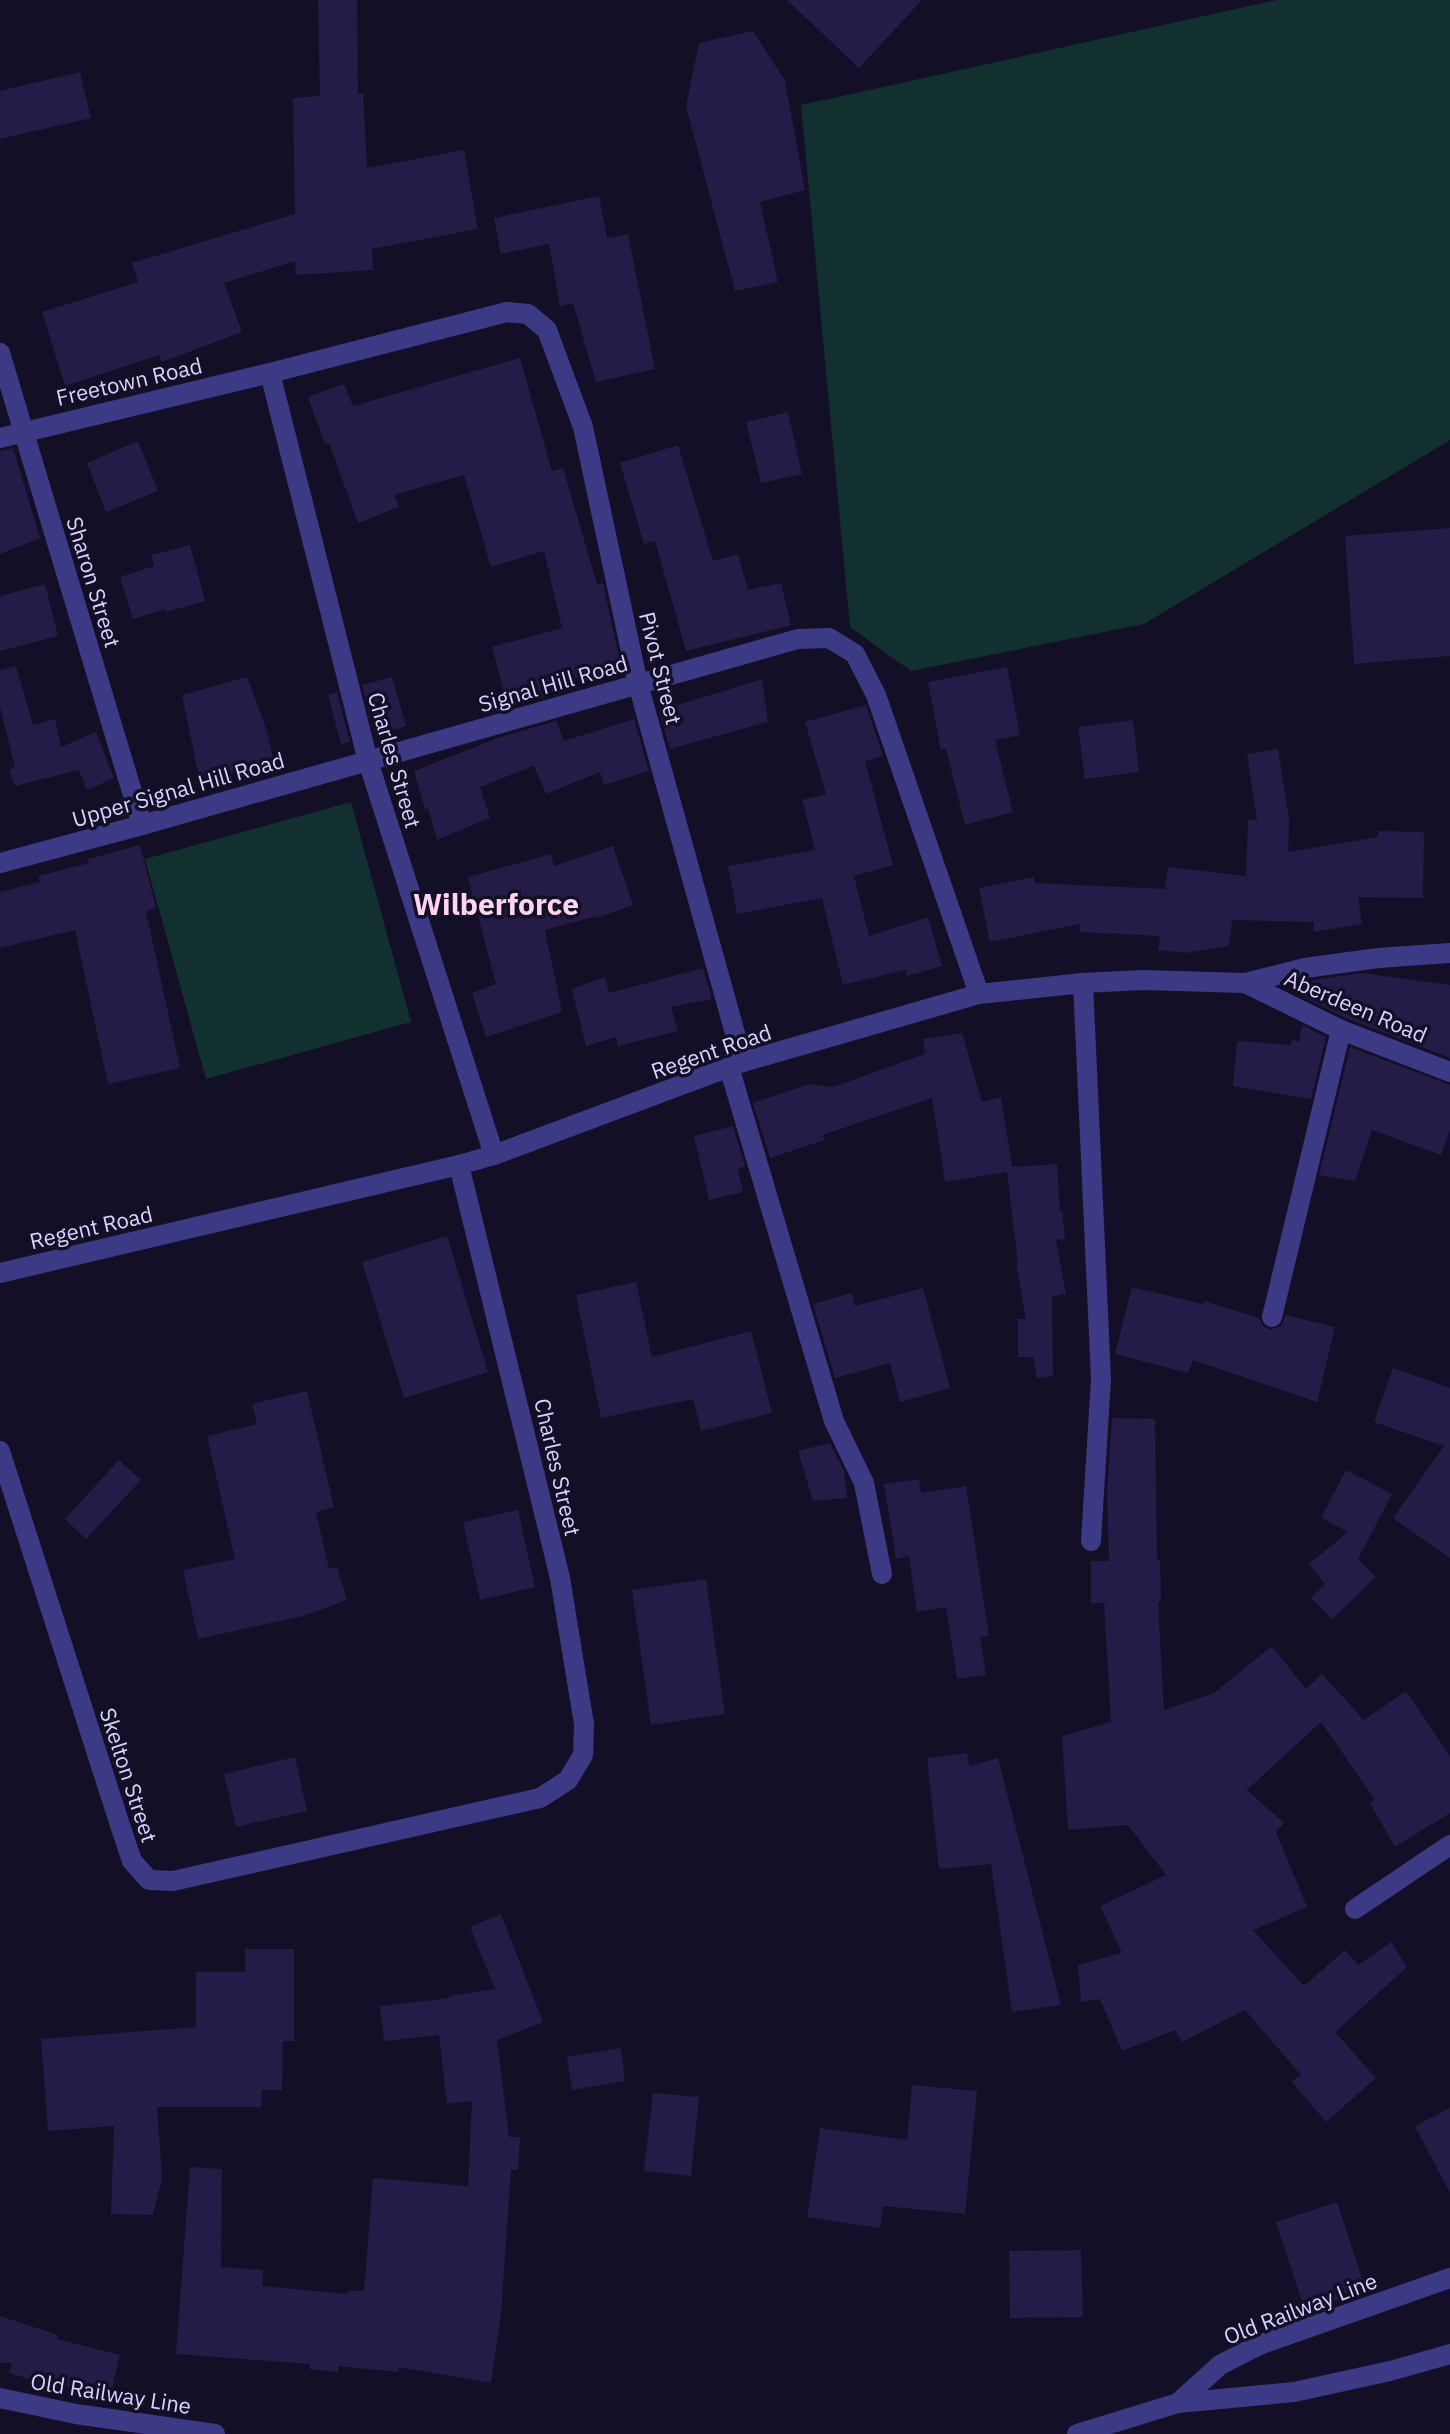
<svg xmlns="http://www.w3.org/2000/svg" width="1450" height="2434" viewBox="0 0 1450 2434" font-family="'IBM Plex Sans',sans-serif">
	<style>
		.green { fill: #12302f }
		.building { fill: #241b47 }
		.lines { fill: none; stroke-linecap: round; stroke-linejoin: round }
		.minor { stroke: #3d3a85; stroke-width: 20 }
		.labels { text-anchor: middle; dominant-baseline: central; stroke-width: 7; stroke-linejoin: round; paint-order: stroke }
		.street-label { font-size: 22px; fill: #d9d4ff; stroke: #130f26 }
		.district-label { font-size: 30px; font-weight: bold; fill: #ffd6f0; stroke: #130f26 }
	</style>
	<rect width="100%" height="100%" fill="#130f26"/>
	<!-- green -->
	<g class="green">
		<polygon points="1277,0 1450,0 1450,440 1144,624 911,671 850,627 801,105"/>
		<polygon points="351,802 411,1022 206,1079 145,859"/>
	</g>
	<!-- building -->
	<g class="building">
		<polygon points="318,0 357,0 358,94 363,93 367,168 464,150 478,229 372,249 373,270 296,275 295,261 224,283 242,332 162,362 159,355 65,386 42,312 138,282 132,263 295,214 293,98 320,96"/>
		<polygon points="787,0 922,0 859,68"/>
		<polygon points="753,31 785,81 805,190 760,202 778,282 735,291 686,106 699,43"/>
		<polygon points="80,72 91,118 0,139 0,91"/>
		<polygon points="599,196 607,238 628,234 655,369 596,382 573,303 560,306 549,244 501,254 494,218"/>
		<polygon points="520,358 552,471 563,468 597,584 603,583 621,667 541,686 546,697 508,708 492,647 562,628 544,551 491,567 464,475 394,495 399,507 358,523 329,443 325,444 308,397 344,384 353,406"/>
		<polygon points="788,412 802,474 761,483 746,422"/>
		<polygon points="138,441 158,491 106,512 87,463"/>
		<polygon points="678,445 713,561 738,554 748,590 781,583 791,625 686,651 655,541 644,544 620,463"/>
		<polygon points="13,448 40,538 0,554 0,451"/>
		<polygon points="1450,528 1450,656 1354,664 1345,536"/>
		<polygon points="190,545 205,601 166,612 165,609 133,619 120,577 154,566 151,555"/>
		<polygon points="45,584 58,636 0,651 0,596"/>
		<polygon points="16,666 33,725 55,719 61,747 96,732 114,778 87,790 79,770 15,786 9,770 15,767 0,707 0,670"/>
		<polygon points="1007,667 1020,735 995,740 1013,812 965,825 946,749 941,750 928,682"/>
		<polygon points="247,677 267,731 274,762 200,782 182,695"/>
		<polygon points="392,677 406,726 375,735 362,685"/>
		<polygon points="762,679 768,722 670,749 659,711"/>
		<polygon points="337,692 350,742 341,744 328,695"/>
		<polygon points="866,705 883,756 865,761 893,865 854,876 869,936 928,917 942,966 907,976 905,970 843,985 822,898 737,914 728,866 815,850 802,800 826,794 805,722"/>
		<polygon points="634,719 649,771 604,785 600,772 546,794 534,766 480,787 490,818 437,840 428,808 425,810 414,771 498,738 556,721 564,741"/>
		<polygon points="1133,720 1139,772 1085,779 1078,727"/>
		<polygon points="1278,749 1289,818 1288,852 1378,837 1378,831 1424,832 1423,898 1358,897 1362,924 1313,932 1314,922 1232,920 1229,946 1185,953 1158,950 1160,936 1079,932 1080,924 990,942 979,888 1034,877 1035,883 1165,889 1168,867 1246,876 1248,820 1257,820 1247,754"/>
		<polygon points="140,845 156,908 146,911 180,1068 108,1084 75,930 0,948 0,892 40,882 38,876 89,863 88,859"/>
		<polygon points="613,846 633,905 597,918 597,916 545,930 562,1012 486,1037 472,993 496,984 468,877 551,854 554,866"/>
		<polygon points="703,968 712,999 671,1007 678,1031 618,1046 616,1037 586,1046 572,989 605,977 609,993"/>
		<polygon points="1363,973 1450,985 1450,1058 1346,1018 1305,998 1307,981"/>
		<polygon points="1302,1025 1326,1037 1311,1099 1233,1086 1237,1041 1291,1045 1292,1040 1299,1042"/>
		<polygon points="962,1033 982,1102 1001,1097 1012,1167 1057,1164 1060,1211 1062,1210 1065,1239 1056,1240 1066,1294 1052,1297 1053,1376 1037,1378 1033,1357 1018,1357 1018,1319 1026,1319 1016,1263 1018,1263 1007,1172 945,1182 932,1098 823,1135 824,1140 770,1158 753,1103 809,1084 833,1087 925,1054 923,1039"/>
		<polygon points="1350,1047 1450,1085 1450,1130 1441,1155 1372,1130 1355,1181 1319,1175"/>
		<polygon points="733,1126 745,1166 738,1169 743,1192 709,1200 694,1136"/>
		<polygon points="447,1236 488,1372 404,1398 362,1262"/>
		<polygon points="636,1282 652,1357 751,1331 772,1413 701,1431 693,1399 601,1418 576,1295"/>
		<polygon points="1132,1287 1203,1304 1204,1301 1259,1318 1263,1326 1270,1330 1281,1326 1286,1315 1335,1327 1317,1402 1193,1360 1188,1373 1115,1354"/>
		<polygon points="923,1288 950,1388 900,1402 890,1363 835,1378 813,1304 852,1293 855,1306"/>
		<polygon points="1393,1368 1450,1388 1450,1558 1393,1518 1444,1446 1374,1422"/>
		<polygon points="307,1391 334,1507 316,1512 329,1569 337,1567 347,1600 303,1616 198,1639 183,1570 235,1559 207,1436 257,1424 252,1404"/>
		<polygon points="1112,1418 1155,1419 1157,1560 1160,1560 1161,1602 1158,1602 1164,1710 1214,1693 1272,1646 1306,1689 1322,1674 1364,1720 1406,1691 1450,1756 1450,1813 1395,1847 1370,1803 1375,1800 1321,1722 1247,1790 1284,1823 1276,1832 1307,1907 1253,1930 1304,1986 1345,1950 1358,1965 1391,1942 1407,1967 1335,2032 1376,2078 1326,2122 1292,2082 1301,2075 1245,2010 1182,2042 1175,2030 1122,2051 1100,1999 1081,2002 1078,1965 1122,1953 1100,1906 1166,1875 1128,1825 1068,1830 1062,1736 1111,1722 1104,1603 1091,1603 1091,1561 1109,1561 1107,1494"/>
		<polygon points="830,1443 844,1471 847,1498 813,1501 798,1451"/>
		<polygon points="119,1460 141,1480 86,1539 65,1519"/>
		<polygon points="1346,1470 1392,1494 1358,1559 1376,1577 1332,1619 1311,1598 1325,1584 1309,1564 1348,1532 1321,1518"/>
		<polygon points="919,1479 921,1493 966,1486 989,1636 980,1637 986,1675 957,1679 946,1607 917,1612 909,1556 896,1559 884,1484"/>
		<polygon points="518,1510 535,1587 480,1600 463,1522"/>
		<polygon points="706,1579 725,1714 651,1725 632,1590"/>
		<polygon points="967,1753 969,1766 998,1758 1061,2005 1012,2012 991,1864 939,1869 927,1758"/>
		<polygon points="295,1757 307,1811 236,1827 224,1774"/>
		<polygon points="501,1914 543,2022 497,2040 509,2137 520,2137 518,2170 511,2170 501,2314 491,2383 399,2367 398,2372 338,2366 338,2372 309,2369 310,2364 176,2354 190,2167 222,2169 221,2267 263,2270 262,2286 347,2294 347,2291 364,2291 373,2178 468,2186 472,2101 447,2104 439,2035 384,2041 380,2006 450,1998 449,1996 495,1989 470,1927"/>
		<polygon points="245,1949 294,1949 294,2041 283,2041 282,2090 262,2090 261,2107 157,2107 162,2178 153,2215 111,2214 114,2126 48,2131 41,2039 196,2027 196,1972 245,1972"/>
		<polygon points="621,2048 625,2081 572,2090 567,2057"/>
		<polygon points="912,2085 977,2091 965,2214 883,2206 880,2228 807,2217 820,2128 907,2140"/>
		<polygon points="653,2093 699,2097 691,2176 644,2171"/>
		<polygon points="1450,2108 1450,2193 1415,2126"/>
		<polygon points="1337,2202 1366,2290 1305,2311 1276,2222"/>
		<polygon points="1081,2250 1083,2317 1010,2318 1009,2251"/>
		<polygon points="0,2316 58,2335 57,2339 120,2355 110,2397 44,2381 43,2383 9,2373 12,2363 0,2363"/>
	</g>
	<g class="lines">
		<!-- minor -->
		<g class="minor">
			<polyline points="0,353 142,825"/>
			<polyline points="270,373 368,761 494,1155"/>
			<polyline points="0,438 270,373 507,312 528,314 547,330 583,427 638,684 743,1062"/>
			<polyline points="0,863 142,825 798,639 829,638 855,654 876,695 979,994"/>
			<polyline points="1083,983 1101,1379 1091,1541"/>
			<polyline points="1245,983 1341,1030 1450,1072"/>
			<polyline points="729,1067 834,1421 864,1483 882,1574"/>
			<polyline points="0,1273 459,1165 494,1155 743,1062 979,994 1083,983 1143,980 1245,983 1305,968 1378,958 1450,953"/>
			<polyline points="1272,1317 1341,1030"/>
			<polyline points="0,1451 119,1822 132,1861 149,1880 173,1881 540,1798 568,1780 583,1755 584,1724 560,1578 459,1165"/>
			<polyline points="1355,1909 1450,1845"/>
			<polyline points="0,2398 76,2414 215,2434"/>
			<polyline points="1178,2403 1220,2365 1259,2345 1450,2278"/>
			<polyline points="1077,2434 1178,2403 1294,2392 1390,2371 1450,2354"/>
		</g>
	</g>
	<g class="labels">
		<!-- street labels -->
		<g class="street-label">
			<text transform="translate(129 381) rotate(-13)">Freetown Road</text>
			<text transform="translate(94 582) rotate(73)">Sharon Street</text>
			<text transform="translate(661 668) rotate(76)">Pivot Street</text>
			<text transform="translate(553 683) rotate(-16)">Signal Hill Road</text>
			<text transform="translate(395 760) rotate(74)">Charles Street</text>
			<text transform="translate(178 789) rotate(-16)">Upper Signal Hill Road</text>
			<text transform="translate(1356 1006) rotate(23)">Aberdeen Road</text>
			<text transform="translate(711 1051) rotate(-19)">Regent Road</text>
			<text transform="translate(91 1227) rotate(-13)">Regent Road</text>
			<text transform="translate(558 1467) rotate(77)">Charles Street</text>
			<text transform="translate(129 1775) rotate(72)">Skelton Street</text>
			<text transform="translate(1300 2308) rotate(-21)">Old Railway Line</text>
			<text transform="translate(111 2393) rotate(9)">Old Railway Line</text>
		</g>
		<!-- district labels -->
		<g class="district-label">
			<text x="496" y="903">Wilberforce</text>
		</g>
	</g>
</svg>
